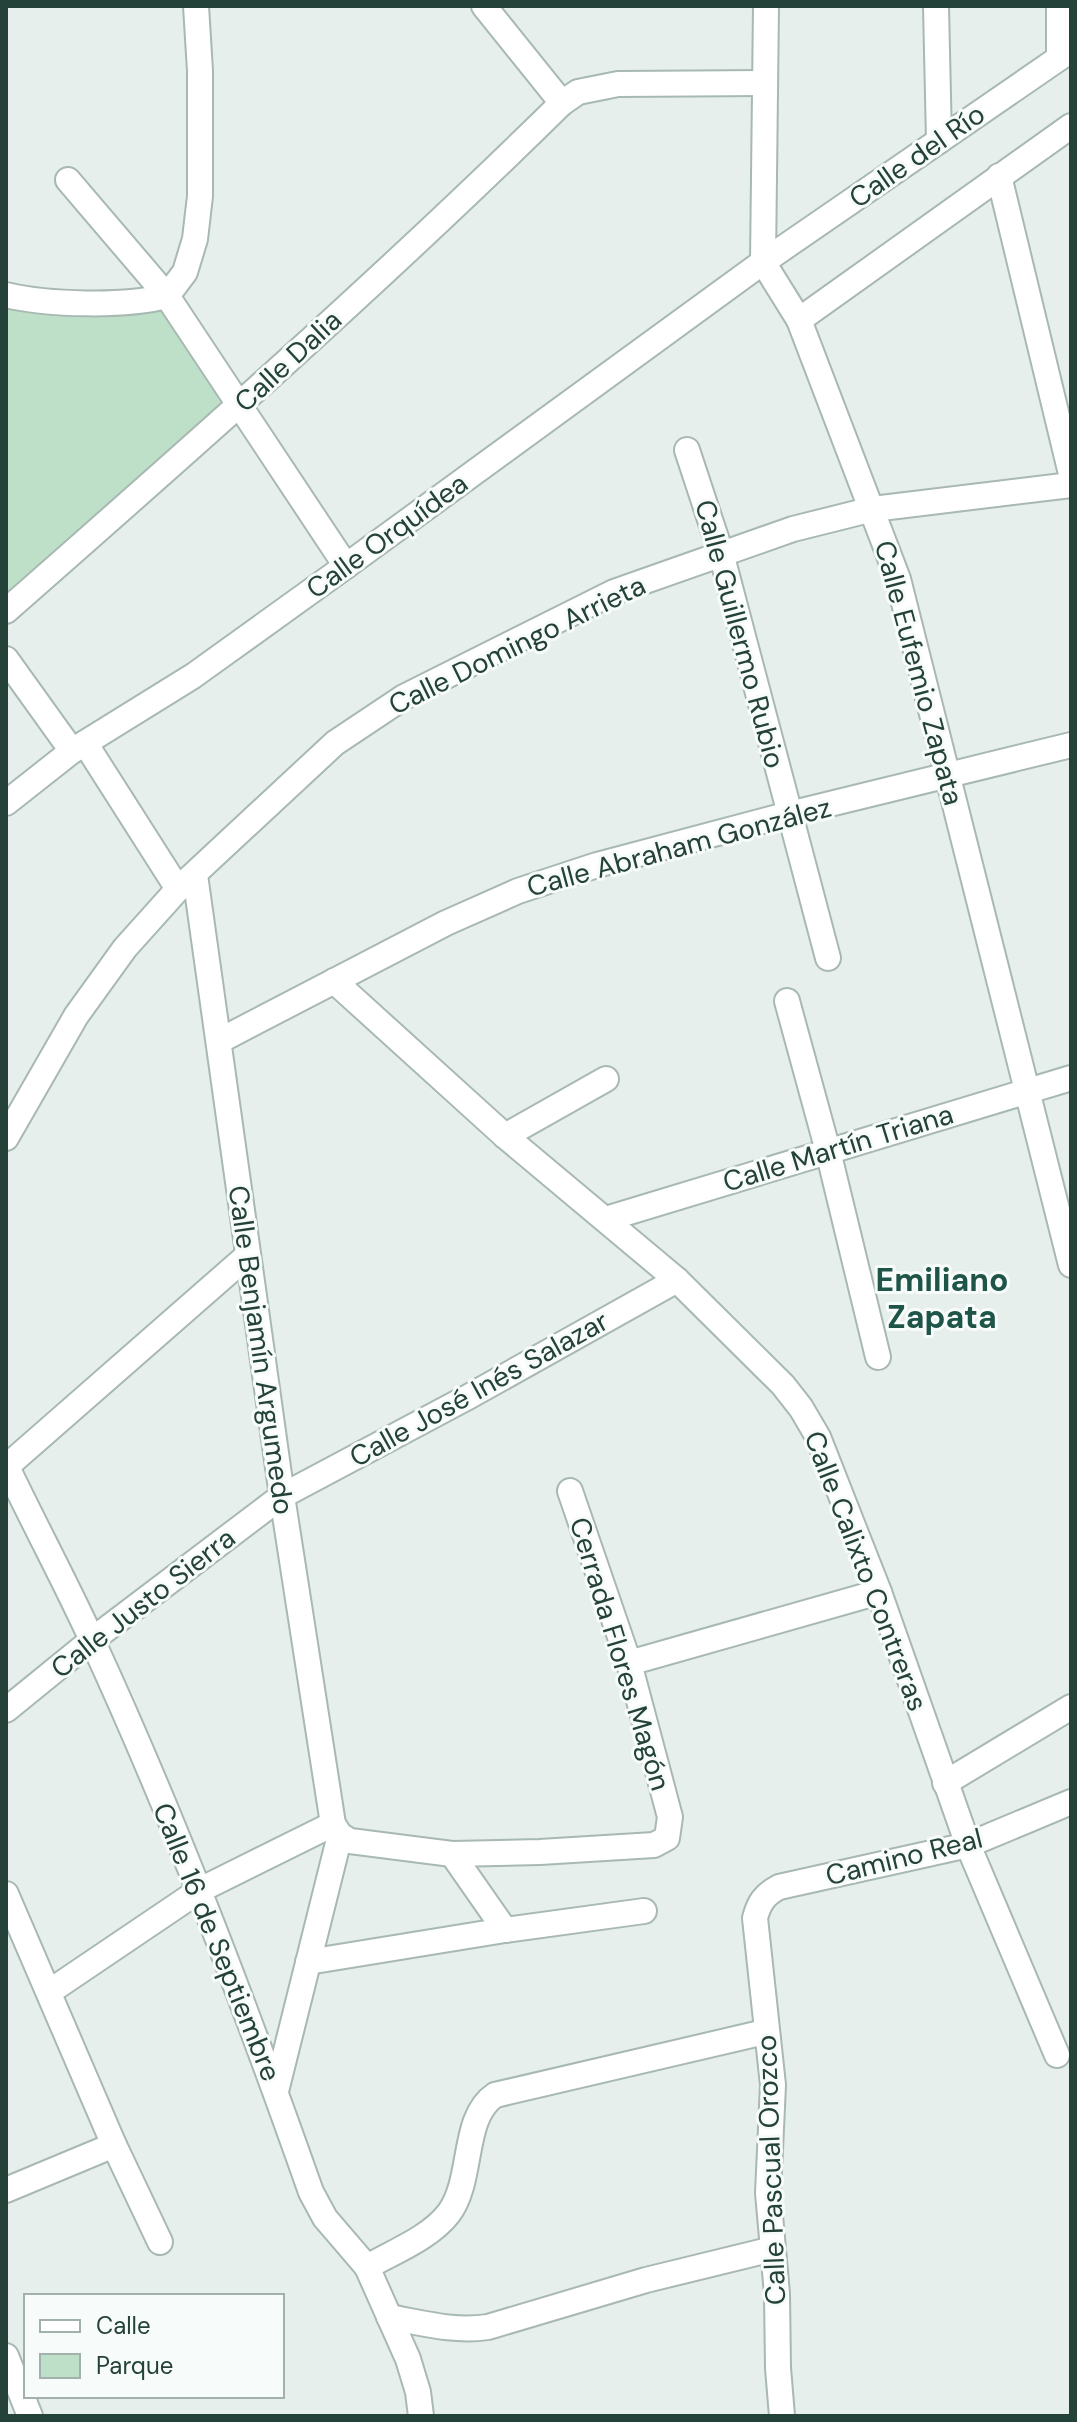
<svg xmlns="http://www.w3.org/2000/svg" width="1077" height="2422" viewBox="0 0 1077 2422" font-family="'DM Sans',sans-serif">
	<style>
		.green { fill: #bfe0c8 }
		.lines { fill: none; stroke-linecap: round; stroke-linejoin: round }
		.minor-casing { stroke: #a8b8b2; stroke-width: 28 }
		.minor { stroke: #fff; stroke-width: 24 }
		.labels { text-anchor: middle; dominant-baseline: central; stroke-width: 6; stroke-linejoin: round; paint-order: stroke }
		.street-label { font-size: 28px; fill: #24423a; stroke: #f7fbf9 }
		.quarter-label { font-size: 32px; font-weight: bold; fill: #1f5548; stroke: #f7fbf9 }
	</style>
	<rect width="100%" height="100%" fill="#e6efeb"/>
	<!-- green -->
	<polygon class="green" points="6,302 161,304 231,405 6,602"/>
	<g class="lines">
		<!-- minor casing -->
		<g class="minor-casing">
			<g id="minor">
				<polyline points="484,6 562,103 578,92 618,84 765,83"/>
				<polyline points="766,6 763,262 799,320 898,579 1071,1265"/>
				<polyline points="936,6 939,141"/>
				<polyline points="1059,6 1059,58"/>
				<polyline points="999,176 1071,474"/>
				<polyline points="68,180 167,296 346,566"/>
				<path d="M6,295C48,305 125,307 167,296"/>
				<polyline points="167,296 185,272 195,239 200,196 200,71 196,6"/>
				<polyline points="799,320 1071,126"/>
				<polyline points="687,450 721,553 828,958"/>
				<path d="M6,611C195,445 383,279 562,103"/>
				<polyline points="6,659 72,751"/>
				<polyline points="85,743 178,889"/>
				<polyline points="6,803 72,751 193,676 346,566 763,262 1071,50"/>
				<polyline points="195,875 282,1496 333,1824 340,1835 350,1841 452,1854 540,1852 654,1845 667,1838 670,1817 629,1663 570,1491"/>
				<polyline points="334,981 505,1136 677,1280 783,1385 801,1408 818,1437 879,1592 968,1845 1057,2055"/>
				<polyline points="787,1001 828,1151 878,1357"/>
				<polyline points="219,1041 446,923 518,891 597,865 789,814 1071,745"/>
				<polyline points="505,1136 606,1079"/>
				<polyline points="6,1138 76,1016 125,948 178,889 335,743 404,697 614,592 793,529 873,509 1071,485"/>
				<polyline points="606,1219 1071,1078"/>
				<path d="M6,1465C34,1524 65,1581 92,1640C175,1820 245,2005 311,2192L325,2218L367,2267L408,2359L418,2392L421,2416"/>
				<polyline points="6,1467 247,1256"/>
				<polyline points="629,1663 879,1592"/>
				<polyline points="6,1710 92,1640 282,1496 468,1397 677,1280"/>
				<polyline points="945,1783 1071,1707"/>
				<polyline points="452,1854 505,1930 644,1911"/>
				<polyline points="6,1894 114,2145 160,2242"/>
				<polyline points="308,1962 505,1930"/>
				<polyline points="49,1992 200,1890 333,1824"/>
				<polyline points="276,2091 340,1835"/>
				<polyline points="6,2190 114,2145"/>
				<path d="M367,2267C393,2252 430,2238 449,2213C474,2179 461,2118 495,2095L765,2032"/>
				<path d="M389,2317C423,2323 453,2332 488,2327L646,2280L773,2249"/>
				<polyline points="6,2356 30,2416"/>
				<path d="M782,2416L778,2368L777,2294L768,2193L773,2085L755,1918C759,1903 764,1895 779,1887L968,1845L1071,1802"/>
			</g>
		</g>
		<!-- minor -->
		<use href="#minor" class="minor"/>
	</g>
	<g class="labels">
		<!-- street labels -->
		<g class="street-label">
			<text transform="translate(917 156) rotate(-35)">Calle del Río</text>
			<text transform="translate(288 361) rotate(-43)">Calle Dalia</text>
			<text transform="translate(387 536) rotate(-36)">Calle Orquídea</text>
			<text transform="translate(740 634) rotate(75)">Calle Guillermo Rubio</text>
			<text transform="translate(517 645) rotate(-26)">Calle Domingo Arrieta</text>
			<text transform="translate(919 673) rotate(75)">Calle Eufemio Zapata</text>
			<text transform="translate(679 847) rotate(-15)">Calle Abraham González</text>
			<text transform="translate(838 1148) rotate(-17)">Calle Martín Triana</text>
			<text transform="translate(261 1350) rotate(82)">Calle Benjamín Argumedo</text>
			<text transform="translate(479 1389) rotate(-29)">Calle José Inés Salazar</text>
			<text transform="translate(866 1571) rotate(69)">Calle Calixto Contreras</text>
			<text transform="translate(143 1603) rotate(-38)">Calle Justo Sierra</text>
			<text transform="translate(620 1654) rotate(73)">Cerrada Flores Magón</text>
			<text transform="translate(904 1857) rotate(-14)">Camino Real</text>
			<text transform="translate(217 1942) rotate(68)">Calle 16 de Septiembre</text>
			<text transform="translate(771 2170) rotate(-92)">Calle Pascual Orozco</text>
		</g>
		<!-- quarter labels -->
		<g class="quarter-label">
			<text x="942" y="1280">Emiliano<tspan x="942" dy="37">Zapata</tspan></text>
		</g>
	</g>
	<!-- border -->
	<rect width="1077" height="2422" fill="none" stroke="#24423a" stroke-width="16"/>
	<!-- legend -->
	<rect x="24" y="2294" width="260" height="104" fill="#f7fbf9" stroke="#a3b1ad" stroke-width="2"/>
	<rect x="40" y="2320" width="40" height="12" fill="#ffffff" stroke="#a3b1ad" stroke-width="2"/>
	<text x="96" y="2334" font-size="24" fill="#24423a">Calle</text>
	<rect x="40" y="2354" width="40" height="24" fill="#bfe0c8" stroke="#a3b1ad" stroke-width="2"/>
	<text x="96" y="2374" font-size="24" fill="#24423a">Parque</text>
</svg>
